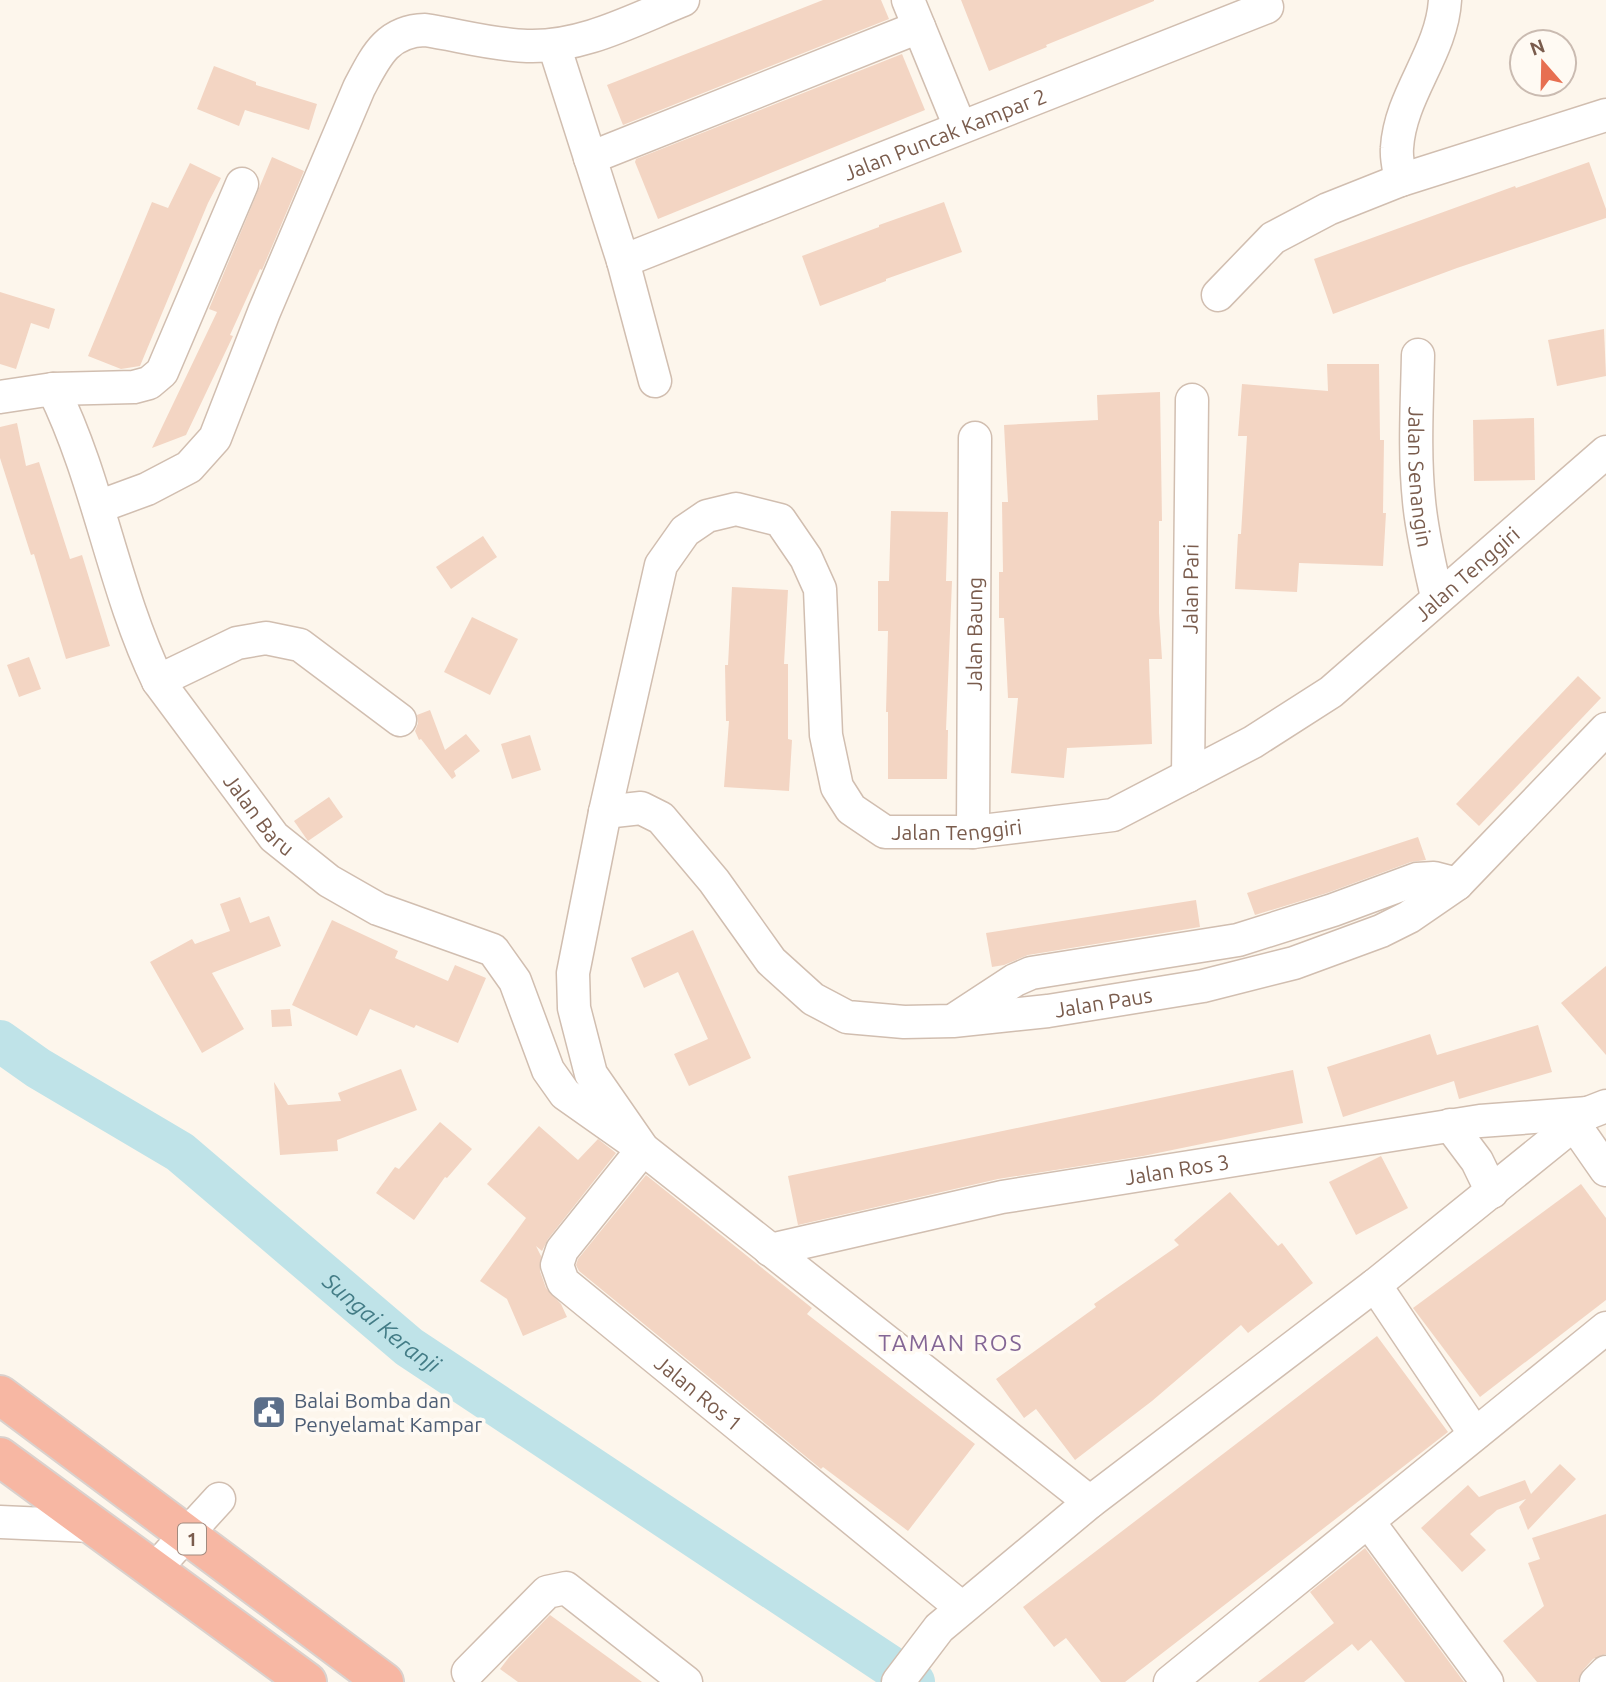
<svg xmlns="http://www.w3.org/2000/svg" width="1606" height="1682" viewBox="0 0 1606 1682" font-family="Ubuntu,sans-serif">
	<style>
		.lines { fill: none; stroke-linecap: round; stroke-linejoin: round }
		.river { stroke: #bfe3e8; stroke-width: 42 }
		.building { fill: #f3d5c3 }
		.minor-casing { stroke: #d1beb0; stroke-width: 35 }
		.highway-casing { stroke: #dad1cd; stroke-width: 42 }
		.minor { stroke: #fff; stroke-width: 32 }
		.highway { stroke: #f7b7a3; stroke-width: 38 }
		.labels { text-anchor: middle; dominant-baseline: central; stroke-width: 7; stroke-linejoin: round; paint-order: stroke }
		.shield { fill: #fffaf3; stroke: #a28b7f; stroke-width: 2 }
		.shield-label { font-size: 19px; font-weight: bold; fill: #7a5c4d }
		.street-label { font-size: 21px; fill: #7a5c4d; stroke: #fffaf3 }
		.service-label { font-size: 21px; fill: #4e5e75; stroke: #fffaf3; text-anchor: start }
		.water-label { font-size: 23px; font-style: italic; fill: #437c86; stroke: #fffaf3 }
		.neighbourhood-label { font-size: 23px; letter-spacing: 2px; fill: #846695; stroke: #fffaf3 }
	</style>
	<rect width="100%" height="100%" fill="#fdf6ec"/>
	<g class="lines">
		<!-- river -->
		<path class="river" id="s1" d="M0,1041L38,1068L180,1152L409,1347L914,1682"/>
	</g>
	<!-- building -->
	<g class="building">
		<polygon points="823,0 881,0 889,19 623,125 607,85"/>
		<polygon points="961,0 1154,0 1154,1 1046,45 1047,47 989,71"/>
		<polygon points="902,54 925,110 658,219 635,162 636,159"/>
		<polygon points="214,66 256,82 256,85 317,104 309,130 245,110 239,126 197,109"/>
		<polygon points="272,157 304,171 262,270 260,269 230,335 233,336 186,435 152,448 217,312 209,309"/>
		<polygon points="1589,162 1606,209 1606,218 1457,268 1333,314 1314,259 1515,186 1516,188"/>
		<polygon points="190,163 221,178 208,203 140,366 121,369 88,356 152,202 168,208"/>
		<polygon points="944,202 962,252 886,279 886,281 820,306 802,256 879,227 879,225"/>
		<polygon points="0,292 55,309 49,329 31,323 16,369 0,364"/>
		<polygon points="1604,329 1606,376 1557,386 1548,340"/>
		<polygon points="1327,364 1379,364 1380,440 1384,440 1383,513 1386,513 1383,566 1299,563 1297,592 1235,589 1238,534 1241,534 1247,436 1238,436 1242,384 1328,391"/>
		<polygon points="1160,392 1162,521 1159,521 1159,613 1162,659 1149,659 1152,744 1067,748 1064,778 1011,773 1018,698 1008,698 1004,618 999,618 999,572 1003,572 1002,502 1008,502 1004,425 1098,420 1097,395"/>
		<polygon points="1534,418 1535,480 1474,481 1473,420"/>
		<polygon points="17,423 26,466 39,462 70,559 82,555 110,646 66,659 34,554 31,555 0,458 0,427"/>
		<polygon points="891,511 948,512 946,581 952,581 946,730 948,730 947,779 888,779 888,712 886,712 888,631 878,631 878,581 889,581"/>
		<polygon points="483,536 497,557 451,589 436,567"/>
		<polygon points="732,587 788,590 784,664 788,664 788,739 792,740 789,791 724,787 729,721 726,721 725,665 728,665"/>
		<polygon points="472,617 518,639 490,695 444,672"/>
		<polygon points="29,657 41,689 19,697 7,665"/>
		<polygon points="1578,676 1601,698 1479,826 1456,804"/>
		<polygon points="430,710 445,750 466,734 480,751 454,771 456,776 452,779 421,739 419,740 415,731 418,723 417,715"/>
		<polygon points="530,735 541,770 512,779 501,744"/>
		<polygon points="329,797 343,817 308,841 294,821"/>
		<polygon points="1418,837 1426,860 1411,862 1327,893 1255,915 1247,893"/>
		<polygon points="240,897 250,923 269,916 281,946 212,973 244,1029 202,1053 150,962 192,939 195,944 230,931 220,904"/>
		<polygon points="1196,900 1200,927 1028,955 1004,965 992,967 986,933"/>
		<polygon points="332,920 398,951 395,958 448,981 455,965 486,978 458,1043 416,1025 414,1028 370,1009 357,1036 292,1005"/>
		<polygon points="693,930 751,1058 689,1086 674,1054 708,1039 678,972 644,988 631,958"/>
		<polygon points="1606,966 1606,1055 1561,1003"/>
		<polygon points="290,1009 292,1026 272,1027 271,1010"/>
		<polygon points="1538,1025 1552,1072 1459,1099 1454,1081 1343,1117 1327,1067 1430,1034 1437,1055"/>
		<polygon points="401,1069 417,1110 337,1140 338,1151 280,1155 274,1082 288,1105 341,1101 338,1093"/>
		<polygon points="1293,1070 1303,1123 1143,1156 998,1179 798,1225 788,1176"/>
		<polygon points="440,1122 472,1149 447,1178 445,1177 414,1220 376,1193 395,1167 399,1169"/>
		<polygon points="539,1126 578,1160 598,1139 616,1153 548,1239 542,1251 536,1246 541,1256 540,1271 546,1288 561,1304 567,1317 523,1336 507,1299 480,1281 526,1218 487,1184"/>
		<polygon points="1381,1156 1408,1208 1356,1235 1329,1182"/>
		<polygon points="646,1175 812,1308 807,1314 975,1444 908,1531 823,1467 821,1469 579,1271 576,1265 578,1259"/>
		<polygon points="1581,1184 1606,1218 1606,1300 1480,1397 1413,1308"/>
		<polygon points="1230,1192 1278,1246 1282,1243 1313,1283 1248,1333 1241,1325 1152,1401 1075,1460 1036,1409 1024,1418 996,1379 1096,1307 1094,1304 1179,1245 1174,1240"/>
		<polygon points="1377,1336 1448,1432 1125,1682 1101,1682 1066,1638 1054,1647 1023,1607"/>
		<polygon points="1560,1464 1576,1479 1528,1530 1519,1507 1526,1499 1497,1510 1470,1534 1486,1550 1462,1572 1421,1528 1468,1485 1479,1497 1525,1480 1531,1494"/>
		<polygon points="1606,1514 1606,1654 1593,1659 1583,1670 1578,1682 1537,1682 1503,1641 1544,1606 1528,1563 1540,1559 1532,1538"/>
		<polygon points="1365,1548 1464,1682 1405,1682 1371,1640 1358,1651 1352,1644 1304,1682 1258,1682 1334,1623 1310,1592"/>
		<polygon points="550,1615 642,1682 518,1682 500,1669 510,1656"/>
	</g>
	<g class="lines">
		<!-- minor casing -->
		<g class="minor-casing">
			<g id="minor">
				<polyline points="908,0 960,127"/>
				<polyline points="554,45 623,261 655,381"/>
				<polyline points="590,158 919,27"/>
				<path d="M1401,180C1399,169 1396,159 1397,148C1400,95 1442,53 1445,0"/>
				<path id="s2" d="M623,261L1267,7"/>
				<polyline points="1218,295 1273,238 1328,209 1401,180 1606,115"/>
				<path id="s3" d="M1418,355C1417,404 1414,453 1419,501C1422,534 1430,566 1437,597"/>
				<polyline points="53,389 134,387 149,383 162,372 242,184"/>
				<path id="s4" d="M0,397L53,389C99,482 113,588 158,681L274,837L329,881L378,909L493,950L515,981L548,1070L565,1094L643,1149L562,1250L557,1265L563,1282L962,1608"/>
				<path d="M98,507L147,489L189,467L215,438L264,312L359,88C375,58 386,31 425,30C458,35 493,45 527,46C582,48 633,20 683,0"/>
				<polyline points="158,681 237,643 266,638 300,645 400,720"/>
				<path id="s5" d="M1188,776L1192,400"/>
				<path id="s6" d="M605,812L641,808L661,818L714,881L771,961L813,999L847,1017L904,1022L953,1021L1048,1011L1203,986L1294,963L1381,931L1409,917L1457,884L1606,729"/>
				<path id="s7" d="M973,832L975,438"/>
				<polyline points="957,1018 1015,980 1031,973 1238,940 1333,910 1417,879 1434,878 1457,884"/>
				<polyline points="1574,1124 1606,1170"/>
				<polyline points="1450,1125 1477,1161 1492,1192"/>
				<path id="s8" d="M770,1250L1002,1197L1480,1121L1588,1113"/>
				<polyline points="1375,1285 1475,1434"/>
				<path id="s9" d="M1090,1502L643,1149L591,1074L574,1008L573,973L605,812L661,565L685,531L707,516L736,509L780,520L806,558L820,589L826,735L837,787L851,809L885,832H973L1113,815L1253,742L1331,692L1606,452"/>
				<polyline points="1368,1521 1487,1682"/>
				<polyline points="0,1522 92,1526"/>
				<polyline points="154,1570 219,1499"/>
				<polyline points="468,1672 547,1592 566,1588 686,1682"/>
				<polyline points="898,1682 939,1628 1090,1502 1375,1285 1588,1113 1606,1106"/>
				<polyline points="1170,1682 1606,1328"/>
				<polyline points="1596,1682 1606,1672"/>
			</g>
		</g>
		<!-- highway casing -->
		<g class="highway-casing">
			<g id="highway">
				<polyline points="0,1395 384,1682"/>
				<polyline points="0,1457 307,1682"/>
			</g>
		</g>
		<!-- minor -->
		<use href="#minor" class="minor"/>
		<!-- highway -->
		<use href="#highway" class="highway"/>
	</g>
	<!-- icons -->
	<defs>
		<g id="civic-square" transform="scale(1.75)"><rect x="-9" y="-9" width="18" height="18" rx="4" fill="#5c6f8a" stroke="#fffaf3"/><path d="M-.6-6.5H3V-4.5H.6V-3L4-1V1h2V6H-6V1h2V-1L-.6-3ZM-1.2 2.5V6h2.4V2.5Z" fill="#fff"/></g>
	</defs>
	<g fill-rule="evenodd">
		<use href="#civic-square" x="269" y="1412"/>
	</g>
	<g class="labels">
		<!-- shield labels -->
		<rect class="shield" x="178" y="1523.5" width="28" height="31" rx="5"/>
		<g class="shield-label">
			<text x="192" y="1539">1</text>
		</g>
		<!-- street labels -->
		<g class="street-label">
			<text stroke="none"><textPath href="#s2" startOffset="346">Jalan Puncak Kampar 2</textPath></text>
			<text stroke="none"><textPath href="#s3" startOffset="122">Jalan Senangin</textPath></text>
			<text stroke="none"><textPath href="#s9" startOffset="2331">Jalan Tenggiri</textPath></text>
			<text stroke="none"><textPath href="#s5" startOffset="187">Jalan Pari</textPath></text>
			<text stroke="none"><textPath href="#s7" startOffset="198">Jalan Baung</textPath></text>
			<text stroke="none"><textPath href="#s4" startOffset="532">Jalan Baru</textPath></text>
			<text stroke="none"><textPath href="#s9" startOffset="1743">Jalan Tenggiri</textPath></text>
			<text stroke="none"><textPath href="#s6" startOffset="592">Jalan Paus</textPath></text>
			<text stroke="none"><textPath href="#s8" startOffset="415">Jalan Ros 3</textPath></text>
			<text stroke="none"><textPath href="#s4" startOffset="1404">Jalan Ros 1</textPath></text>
		</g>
		<!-- service labels -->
		<g class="service-label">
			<text x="294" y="1400">Balai Bomba dan<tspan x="294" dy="24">Penyelamat Kampar</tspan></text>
		</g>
		<!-- water labels -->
		<g class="water-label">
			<text stroke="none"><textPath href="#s1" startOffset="476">Sungai Keranji</textPath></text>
		</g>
		<!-- neighbourhood labels -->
		<g class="neighbourhood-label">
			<text x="951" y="1342">TAMAN ROS</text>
		</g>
	</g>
	<!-- north arrow -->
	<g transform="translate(1543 63) rotate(340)"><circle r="33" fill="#fffaf3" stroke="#cabbb1" stroke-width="2"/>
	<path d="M0-5L12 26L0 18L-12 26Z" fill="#e76f51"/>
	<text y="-10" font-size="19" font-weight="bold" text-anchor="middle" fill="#7a5c4d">N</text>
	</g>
</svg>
